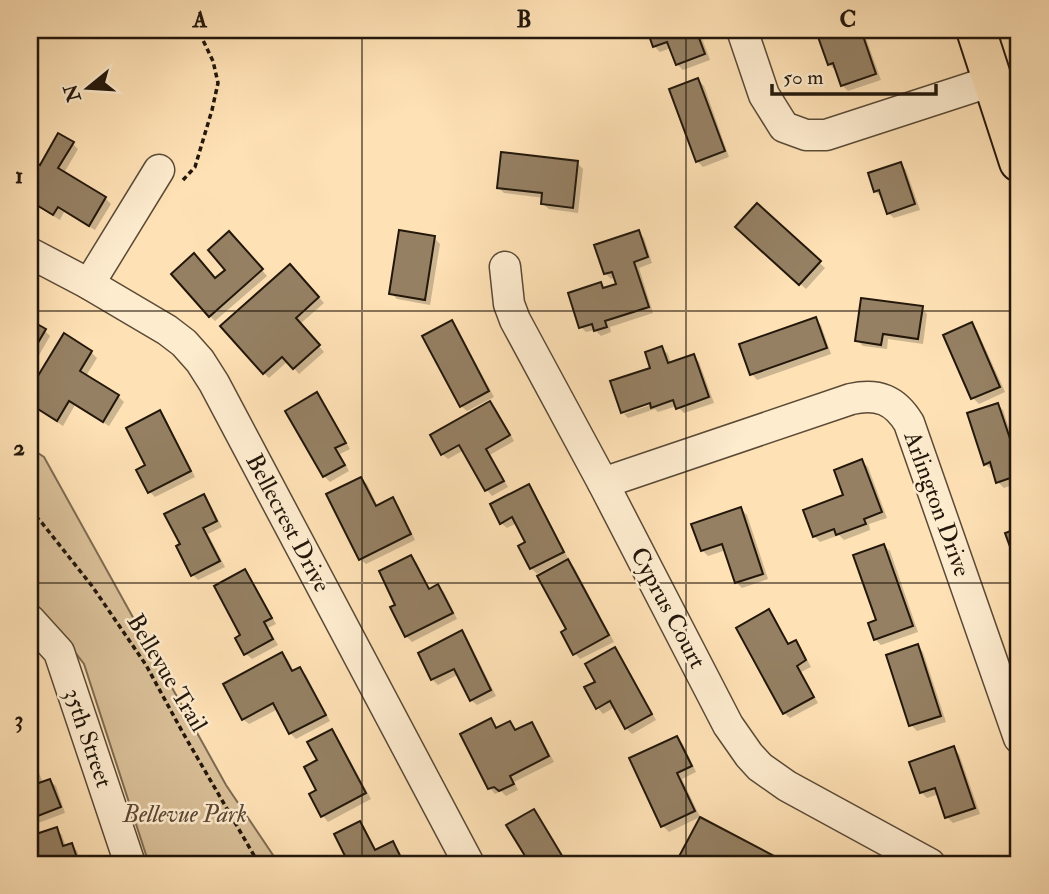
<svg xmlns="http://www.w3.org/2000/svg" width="1049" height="894" viewBox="0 0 1049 894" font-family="'IM FELL Double Pica',serif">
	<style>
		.green { fill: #d9bf98; stroke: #7e6b52; stroke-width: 2 }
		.shadow { fill: #0003 }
		.building { fill: #958063; stroke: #23170b; stroke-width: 2 }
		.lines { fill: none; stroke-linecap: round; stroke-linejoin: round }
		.minor-casing { stroke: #5a4a36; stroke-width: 33 }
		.major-casing { stroke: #23170b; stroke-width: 42 }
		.path { stroke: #23170b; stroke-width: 3.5; stroke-dasharray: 5 3.5; stroke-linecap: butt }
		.minor { stroke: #feeccf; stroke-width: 30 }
		.major { stroke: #fee1b5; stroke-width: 38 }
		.grid { fill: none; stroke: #23170b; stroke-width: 2; stroke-opacity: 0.55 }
		.labels { text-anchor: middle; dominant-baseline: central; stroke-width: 5; stroke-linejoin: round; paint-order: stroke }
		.street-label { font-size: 24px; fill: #23170b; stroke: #feeccf }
		.park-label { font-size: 24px; font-style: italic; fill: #5a4935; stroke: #feeccf }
		.neatline { fill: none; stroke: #23170b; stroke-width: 2.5 }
		.grid-label { font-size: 23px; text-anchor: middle; font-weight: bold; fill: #23170b }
	</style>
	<rect width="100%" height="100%" fill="#fee1b5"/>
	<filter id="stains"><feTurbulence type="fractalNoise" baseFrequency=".00286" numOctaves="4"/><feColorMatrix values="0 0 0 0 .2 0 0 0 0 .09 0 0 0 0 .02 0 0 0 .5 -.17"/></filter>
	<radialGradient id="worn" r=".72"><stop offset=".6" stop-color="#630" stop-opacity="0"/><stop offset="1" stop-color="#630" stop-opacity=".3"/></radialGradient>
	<!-- green -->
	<polygon class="green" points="30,448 44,457 226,785 279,864 149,864 84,664 51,621 30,611"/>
	<!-- shadow -->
	<g class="shadow">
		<polygon points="649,30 699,30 710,60 683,70 677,64 671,48 660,52 654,46"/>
		<polygon points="828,30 863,30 881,80 848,91 842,85 837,69 835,70 829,64"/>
		<polygon points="698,80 704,86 729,157 703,167 697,161"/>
		<polygon points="72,143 78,149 64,173 105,198 111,204 95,230 64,212 60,220 30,202 30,161 41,167"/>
		<polygon points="577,163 583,169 578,213 549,209 543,204 544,198 504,193 499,188"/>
		<polygon points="901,164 906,170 920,210 894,218 888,213 883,196 881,197 875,191"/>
		<polygon points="757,206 825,268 806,289 738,227"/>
		<polygon points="638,232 644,238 652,263 639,268 653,313 610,327 611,332 601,336 595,330 586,332 581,327 601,284 606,289 618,285 616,277 611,279 605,273"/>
		<polygon points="434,238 440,244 430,305 397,299 391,293"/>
		<polygon points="235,239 267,276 215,321 210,316 215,280 227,270"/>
		<polygon points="296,272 324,303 300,324 324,352 299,374 288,361 269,378 264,373"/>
		<polygon points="922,308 927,314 923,344 888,339 887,349 863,346 857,340"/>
		<polygon points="815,319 821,325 831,354 757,380 752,374"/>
		<polygon points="30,322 45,331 50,336 38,357 30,352"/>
		<polygon points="451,323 457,328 494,397 467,411 461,406"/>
		<polygon points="971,324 977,330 1005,392 979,404 973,398 945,336"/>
		<polygon points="65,336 91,352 97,358 86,376 118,396 124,402 109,426 75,405 63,426 30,404 30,393"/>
		<polygon points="662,348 668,354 671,364 694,356 699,362 714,403 684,413 677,406 658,412 655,409 628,418 624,414 659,402 657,399 623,411 623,413 612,382 653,369 647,353"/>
		<polygon points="317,394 322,400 350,449 340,454 349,471 330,482 324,476"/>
		<polygon points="490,403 496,409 514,441 490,455 508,487 492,496 487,490 464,450 448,459 442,454"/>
		<polygon points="998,405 1003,410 1019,458 1019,482 1004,488 998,482 993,468 991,469 985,464"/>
		<polygon points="160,413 165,418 195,477 155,497 150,492 148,466"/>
		<polygon points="862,461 868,467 887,518 869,524 870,530 844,540 839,535 820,542 814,536 845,496"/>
		<polygon points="361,479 367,484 378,507 392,500 398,505 415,540 366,564 360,559"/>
		<polygon points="529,487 534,492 568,558 537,574 531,568 527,543 517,523 507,528 501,523"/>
		<polygon points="203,496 209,502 222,527 208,534 225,567 198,580 193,575"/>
		<polygon points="741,509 747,515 768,579 742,588 736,582 726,550 708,556 702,550"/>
		<polygon points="884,546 890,551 918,632 881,645 875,639 879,621"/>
		<polygon points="411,557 417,563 430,590 438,586 444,592 457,619 412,642 406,636 398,605"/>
		<polygon points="568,562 574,567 614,642 580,659 575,653 568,630"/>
		<polygon points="245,572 250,577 276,624 268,628 278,645 252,659 246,654 242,636"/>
		<polygon points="768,612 774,617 789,646 795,642 801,648 811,667 801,672 818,703 790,718 784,713"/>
		<polygon points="462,633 467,638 496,696 477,705 471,700 459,674 438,685 432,679"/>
		<polygon points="918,646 923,652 946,722 917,731 911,725"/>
		<polygon points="615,649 620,655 656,720 632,734 626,728 615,707 603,714 598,708 597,682"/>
		<polygon points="282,654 288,660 294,672 300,669 306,675 330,721 296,739 290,733 278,709 249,724 243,719"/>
		<polygon points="30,713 35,721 30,725"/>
		<polygon points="491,720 498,729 510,723 517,731 532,724 537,730 554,762 514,782 518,790 506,796 501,791 495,794 490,788"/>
		<polygon points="331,731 337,736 371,799 328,822 323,816 319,791 319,761"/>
		<polygon points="677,738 683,744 696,772 682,779 700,817 669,832 663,826 631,759"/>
		<polygon points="953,748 959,754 980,814 953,823 947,817 939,794 927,798 922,793 911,763"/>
		<polygon points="30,754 33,758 43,783 50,781 56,786 65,813 30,826"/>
		<polygon points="534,811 539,816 568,864 532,864 509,826"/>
		<polygon points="701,819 773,858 778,864 677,864"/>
		<polygon points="360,823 365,829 377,851 393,844 398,849 406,864 351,864 336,835"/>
		<polygon points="56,829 62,835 66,847 72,845 77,851 82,864 41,864 32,837"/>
	</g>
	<!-- building -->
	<g class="building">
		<polygon points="647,30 696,30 705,54 676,65 667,42 653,47"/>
		<polygon points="826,30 861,30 876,74 841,86 833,63 828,65 817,34"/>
		<polygon points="698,78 725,151 696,162 669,89"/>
		<polygon points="58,133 74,142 58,168 106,197 89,226 58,207 53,215 30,201 30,159 40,165"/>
		<polygon points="501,152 578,161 573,208 541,204 542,193 497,188"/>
		<polygon points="901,162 915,204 887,214 879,190 874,192 868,173"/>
		<polygon points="757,203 821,261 799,285 735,227"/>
		<polygon points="399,230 435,236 425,300 389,294"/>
		<polygon points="639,230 648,257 634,262 649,307 605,321 607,327 594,331 592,324 579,328 568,293 601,282 603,288 616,284 612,272 604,274 594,245"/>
		<polygon points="229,231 263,269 209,317 171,274 194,253 215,278 225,270 208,250"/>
		<polygon points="290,264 319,297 296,318 320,345 293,369 282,357 263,374 220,326"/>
		<polygon points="861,298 923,306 918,339 883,334 881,345 855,341"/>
		<polygon points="816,317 827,348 750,375 739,344"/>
		<polygon points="30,320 46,329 32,353 30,352"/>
		<polygon points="452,320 489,391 460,407 422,336"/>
		<polygon points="972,322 1000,387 971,399 943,335"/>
		<polygon points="64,333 92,351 80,371 119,395 103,422 69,401 57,421 30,404 30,389"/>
		<polygon points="662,346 668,363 694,354 709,397 676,409 673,400 651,408 650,403 621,413 610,381 650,368 645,352"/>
		<polygon points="317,392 346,443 335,448 345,465 323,477 285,411"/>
		<polygon points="490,401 510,435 486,449 504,481 485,491 459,445 441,455 430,435"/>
		<polygon points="998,403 1019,465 1019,475 996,483 990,462 984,465 967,413"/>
		<polygon points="160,410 191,471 148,493 136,470 145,465 126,428"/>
		<polygon points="862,459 882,512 864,519 866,524 836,535 834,529 813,537 803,510 843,495 834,470"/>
		<polygon points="361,477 376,506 393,497 411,534 359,560 326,494"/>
		<polygon points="529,484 564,552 530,569 518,546 525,542 512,517 500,524 490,504"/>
		<polygon points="204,494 217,521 203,528 220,561 191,576 176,546 180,544 164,514"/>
		<polygon points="741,507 763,574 735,583 722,544 701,551 691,524"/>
		<polygon points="1019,528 1019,562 1016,563 1005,533"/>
		<polygon points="884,544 913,626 874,640 868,623 876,620 853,555"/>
		<polygon points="411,555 429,589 438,584 453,613 405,637 390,607 395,605 379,571"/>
		<polygon points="568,559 609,635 573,655 561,632 566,629 537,576"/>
		<polygon points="245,569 272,618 264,622 273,639 244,655 235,638 240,635 214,586"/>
		<polygon points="769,609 788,644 796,640 806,660 797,666 814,697 783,714 736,628"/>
		<polygon points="462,630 491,690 470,701 454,669 431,680 418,653"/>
		<polygon points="918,644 941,716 909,726 886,655"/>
		<polygon points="615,647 652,714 625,729 610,701 596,709 584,687 595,682 585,664"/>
		<polygon points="282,652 292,671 300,667 326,715 289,734 273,703 242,720 223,684"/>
		<polygon points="491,718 496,728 510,721 515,730 532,722 549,756 510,776 514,784 499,791 494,787 488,789 460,734"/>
		<polygon points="332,729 366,793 321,817 309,794 316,790 304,767 317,760 307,742"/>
		<polygon points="677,736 692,766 677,773 695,811 661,827 629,758"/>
		<polygon points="954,746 975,808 945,818 935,788 920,793 909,762"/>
		<polygon points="30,755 38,776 30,778 33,785 50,779 61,807 30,819"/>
		<polygon points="534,809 567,864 530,864 506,825"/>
		<polygon points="700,817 774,856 770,864 675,864"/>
		<polygon points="360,821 375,850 393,841 404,864 349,864 334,834"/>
		<polygon points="57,827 63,846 72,843 79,864 39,864 30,836"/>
	</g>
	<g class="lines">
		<!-- minor casing -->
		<g class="minor-casing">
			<g id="minor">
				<polyline points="742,30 764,95 784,127 806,135 826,135 992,81"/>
				<polyline points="30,253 89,284 167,330 184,343 200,361 214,383 469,864"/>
				<polyline points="505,267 509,304 515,320 603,483 728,725 749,755 760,767 787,786 930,864"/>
				<polyline points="89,284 159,170"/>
				<path d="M603,483L851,399C878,393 895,400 909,423L1019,738"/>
				<polyline points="30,620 59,652 130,864"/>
			</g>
		</g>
		<!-- major casing -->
		<g class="major-casing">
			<polyline id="major" points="976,30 1019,162"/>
		</g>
		<!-- path -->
		<g class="path">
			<polyline points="183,180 195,167 212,110 218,83 213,61 198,30"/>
			<polyline points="30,510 42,523 92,586 146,665 183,733 259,864"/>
		</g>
		<!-- minor -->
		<use href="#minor" class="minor"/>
		<!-- major -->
		<use href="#major" class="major"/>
	</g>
	<!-- grid -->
	<path class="grid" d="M362,30V864M686,30V864M30,311H1019M30,583H1019"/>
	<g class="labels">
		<!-- street labels -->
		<g class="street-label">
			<text transform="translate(937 504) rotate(70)">Arlington Drive</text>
			<text transform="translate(288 523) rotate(62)">Bellecrest Drive</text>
			<text transform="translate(668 608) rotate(62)">Cyprus Court</text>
			<text transform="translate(167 673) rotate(59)">Bellevue Trail</text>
			<text transform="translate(88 738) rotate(71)">35th Street</text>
		</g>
		<!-- park labels -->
		<g class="park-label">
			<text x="185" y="814">Bellevue Park</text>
		</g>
	</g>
	<!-- margin -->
	<rect width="1049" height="894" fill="none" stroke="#fee1b5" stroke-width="77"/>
	<!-- north arrow -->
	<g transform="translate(88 88) rotate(252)" stroke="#feeccf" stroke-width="5" paint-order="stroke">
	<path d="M0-5L12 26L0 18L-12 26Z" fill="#23170b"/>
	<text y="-10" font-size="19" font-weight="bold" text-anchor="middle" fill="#23170b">N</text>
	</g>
	<!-- scale -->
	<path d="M772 84v10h164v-10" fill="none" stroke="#23170b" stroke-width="3.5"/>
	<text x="783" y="84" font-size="21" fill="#23170b" stroke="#feeccf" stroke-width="5" paint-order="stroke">50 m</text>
	<rect x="38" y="38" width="972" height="818" class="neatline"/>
	<g class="grid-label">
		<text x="200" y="27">A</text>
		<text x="524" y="27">B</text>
		<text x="848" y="27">C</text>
		<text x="19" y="183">1</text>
		<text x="19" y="455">2</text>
		<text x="19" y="727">3</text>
	</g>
	<rect width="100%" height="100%" filter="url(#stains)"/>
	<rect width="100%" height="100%" fill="url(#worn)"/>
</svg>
